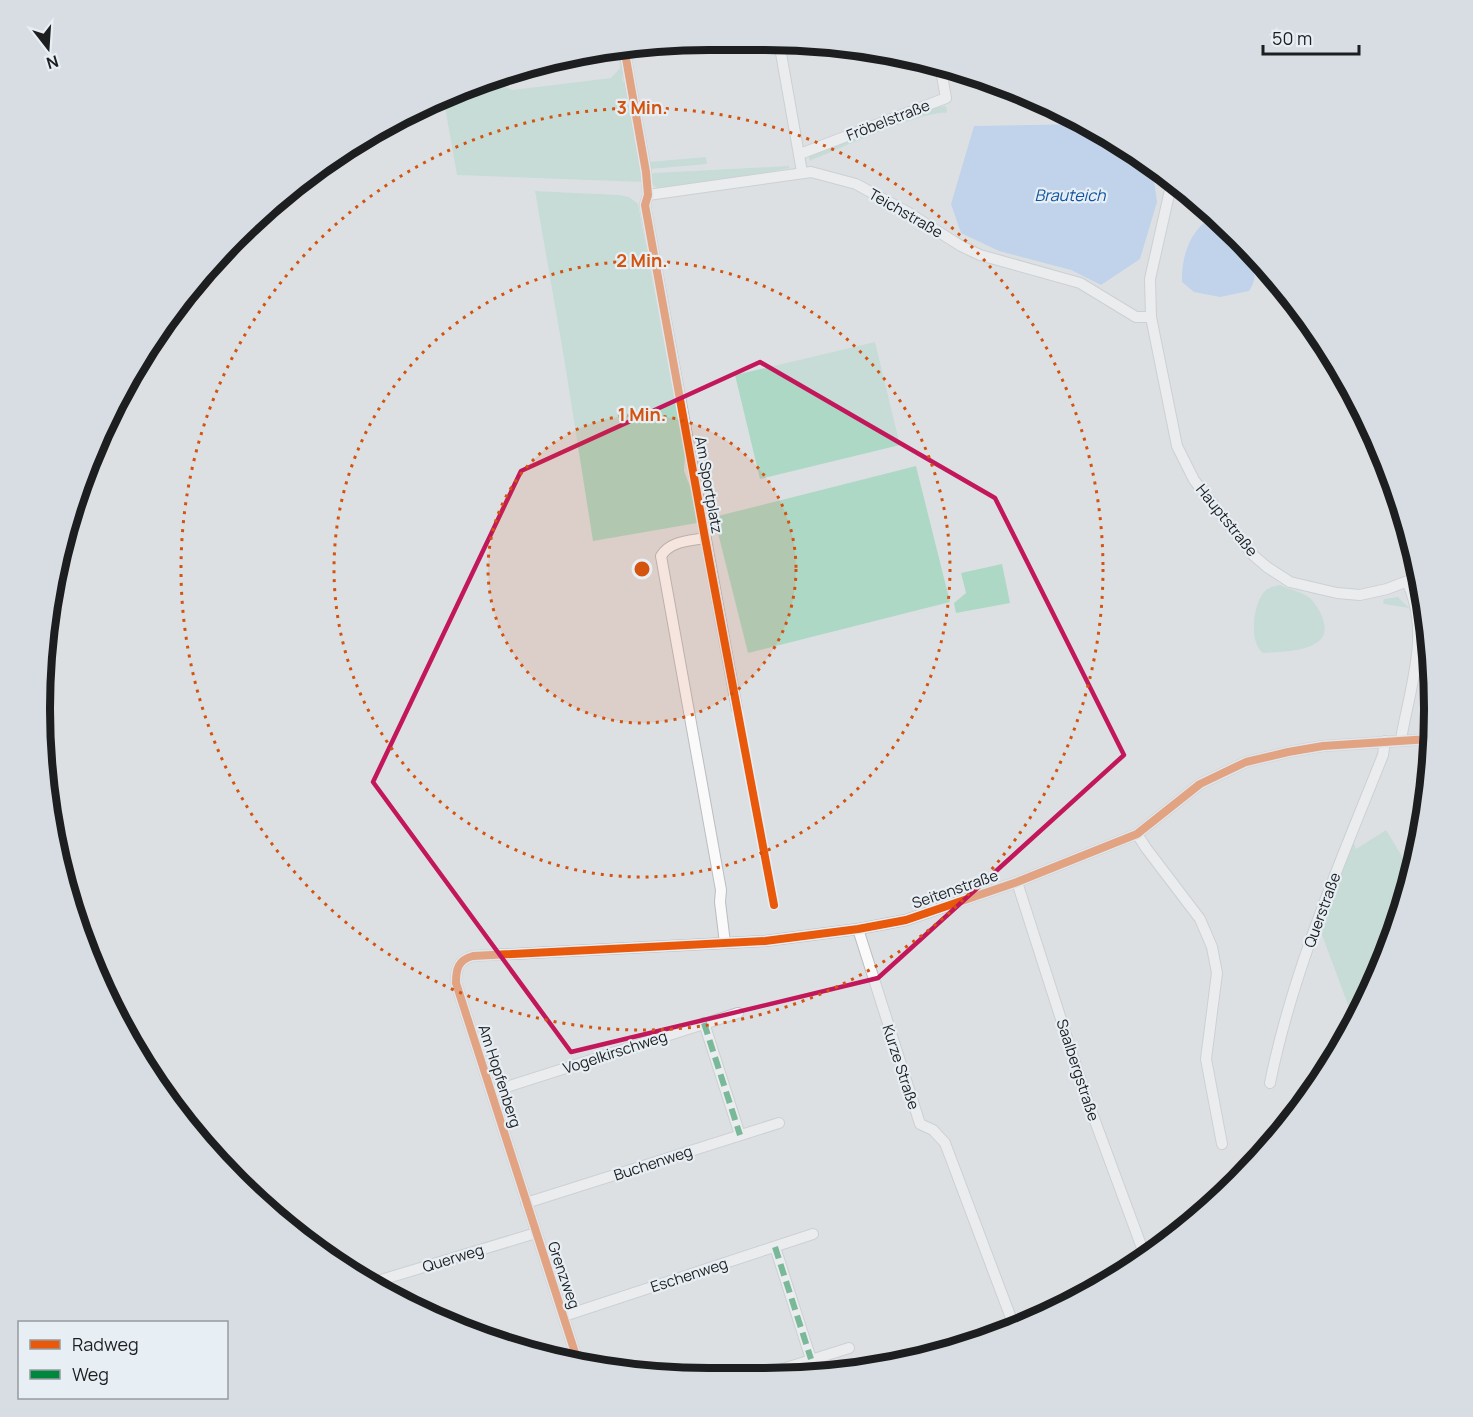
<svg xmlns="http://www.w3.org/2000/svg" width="1473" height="1417" viewBox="0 0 1473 1417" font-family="Manrope,sans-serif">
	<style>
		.green { fill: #add8c6 }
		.water { fill: #9ec3f2 }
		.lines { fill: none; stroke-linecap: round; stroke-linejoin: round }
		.street-casing { stroke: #babcbf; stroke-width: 12 }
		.street { stroke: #fafafb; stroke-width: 10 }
		.quiet { stroke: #00873e; stroke-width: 6; stroke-dasharray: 12 6; stroke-linecap: butt }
		.cycleway-casing { stroke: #e7eef4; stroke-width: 11 }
		.cycleway { stroke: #e8590c; stroke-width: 8 }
		.marked { fill: none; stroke: #c2185b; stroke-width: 4.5; stroke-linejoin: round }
		.ring { fill: none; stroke: #d4530e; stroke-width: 3; stroke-dasharray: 3 6 }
		.labels { text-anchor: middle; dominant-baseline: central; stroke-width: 4.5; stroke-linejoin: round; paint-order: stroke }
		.street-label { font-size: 15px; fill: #1c1e20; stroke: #e7eef4 }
		.water-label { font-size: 16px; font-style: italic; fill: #0e54a1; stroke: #e7eef4 }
		.rim { fill: none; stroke: #1c1e20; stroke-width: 8 }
		.centre { fill: #d4530e; stroke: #e7eef4; stroke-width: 3 }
		.ring-label { font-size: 18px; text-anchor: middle; font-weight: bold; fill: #d4530e; stroke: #e7eef4; stroke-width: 4.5; stroke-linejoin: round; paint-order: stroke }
	</style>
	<rect width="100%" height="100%" fill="#dde0e3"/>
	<!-- green -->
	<g class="green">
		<path d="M618,48H620L624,74L622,76L623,82L626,81L642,182L457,175L443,96C462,84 491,78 512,90L611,78L620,68Z"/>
		<path d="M946,106L947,113C923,110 837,150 810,161L808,155L930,108Z"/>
		<polygon points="706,157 707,164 651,169 648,162"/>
		<polygon points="789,166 789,168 722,181 657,188 652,184 651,175 653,173"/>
		<polygon points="535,191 619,195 629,197 638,204 685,453 684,471 691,489 697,523 593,541 564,358"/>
		<polygon points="875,342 900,445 760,479 735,375"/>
		<polygon points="916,466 950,602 748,653 714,517"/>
		<polygon points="1002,564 1010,603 956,613 954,603 966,593 961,573"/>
		<path d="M1280,585C1288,589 1303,592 1310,598C1319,607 1331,628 1321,639C1310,652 1278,652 1263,653C1248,642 1253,601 1266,590C1270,587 1275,586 1280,585Z"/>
		<polygon points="1398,597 1409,608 1384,604 1383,602 1384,599"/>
		<polygon points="1386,830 1411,871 1399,923 1360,1010 1351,1013 1319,927 1353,841 1356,849"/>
	</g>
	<!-- water -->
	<g class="water">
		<polygon points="1083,124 1099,129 1152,166 1157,202 1140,259 1101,285 1071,270 999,251 961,233 951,204 974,126"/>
		<path d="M1215,215C1227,227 1235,233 1241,248C1247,266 1263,270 1249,291L1220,297L1194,292L1182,282C1181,255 1191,228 1215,215Z"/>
	</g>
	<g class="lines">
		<!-- street casing -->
		<g class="street-casing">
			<g id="street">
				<polyline points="779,42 802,172"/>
				<polyline points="624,47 646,172 648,195 645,205 737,709"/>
				<polyline points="800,154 946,98 940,65"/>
				<polyline points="1172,181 1150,279 1151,317 1177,446 1194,480 1253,555 1267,567 1290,582 1337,593 1360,595 1387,589 1418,577"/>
				<polyline points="648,195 811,172 856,184 909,213 961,246 980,255 1080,283 1136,317 1151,317"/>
				<path d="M705,538C689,541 670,541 661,556L721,890L720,902L725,943"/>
				<path d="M1401,739C1410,687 1431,632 1407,582"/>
				<polyline points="1137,834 1146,848 1200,919 1212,947 1217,973 1206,1059 1222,1144"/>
				<polyline points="1017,882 1085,1094 1145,1256"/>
				<polyline points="858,929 920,1124 933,1130 945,1143 1014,1326"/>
				<polyline points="704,1023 740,1135"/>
				<polyline points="1342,1046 1345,1033"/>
				<path d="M1270,1083C1293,969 1340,863 1383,755L1385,741"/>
				<polyline points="491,1092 738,1013"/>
				<polyline points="526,1203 779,1123"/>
				<polyline points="775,1247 811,1359"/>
				<polyline points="371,1283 536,1233"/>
				<polyline points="564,1316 813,1234"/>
				<path d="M578,1362L456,983C456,969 458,960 473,956L765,941L858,929L906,920L1017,882L1137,834L1200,784L1246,762L1288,752L1323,746L1430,739"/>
				<polyline points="757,1377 849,1348"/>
			</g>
		</g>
		<!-- street -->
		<use href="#street" class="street"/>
		<!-- quiet -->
		<g class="quiet">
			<polyline points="704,1023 740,1135"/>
			<polyline points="775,1247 811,1359"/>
		</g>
		<!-- cycleway casing -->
		<g class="cycleway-casing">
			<g id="cycleway">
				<polyline points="624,47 646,172 648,195 645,205 705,538 774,905"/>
				<path d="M578,1362L456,983C456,969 458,960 473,956L765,941L858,929L906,920L1017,882L1137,834L1200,784L1246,762L1288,752L1323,746L1430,739"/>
			</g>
		</g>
		<!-- cycleway -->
		<use href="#cycleway" class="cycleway"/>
	</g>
	<!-- marked area -->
	<path d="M0 0H1473V1417H0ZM760,362L995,498L1124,755L878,978L571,1052L373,782L521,471Z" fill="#dde0e3" fill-opacity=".55" fill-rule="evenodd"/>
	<path class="marked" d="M760,362L995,498L1124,755L878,978L571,1052L373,782L521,471Z"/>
	<!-- distance rings -->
	<circle cx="642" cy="569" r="154" fill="#d4530e" fill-opacity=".12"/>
	<g class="ring">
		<circle cx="642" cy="569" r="154"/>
		<circle cx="642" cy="569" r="308"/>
		<circle cx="642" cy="569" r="461"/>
	</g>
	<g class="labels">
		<!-- street labels -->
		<g class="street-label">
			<text transform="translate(888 120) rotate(-21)">Fröbelstraße</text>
			<text transform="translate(906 213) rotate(30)">Teichstraße</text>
			<text transform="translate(709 485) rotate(80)">Am Sportplatz</text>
			<text transform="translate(1227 520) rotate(51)">Hauptstraße</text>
			<text transform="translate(955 889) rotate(-19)">Seitenstraße</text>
			<text transform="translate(1322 910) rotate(-70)">Querstraße</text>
			<text transform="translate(615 1052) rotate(-18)">Vogelkirschweg</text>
			<text transform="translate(901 1067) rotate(72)">Kurze Straße</text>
			<text transform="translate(1078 1070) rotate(72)">Saalbergstraße</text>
			<text transform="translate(500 1076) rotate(72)">Am Hopfenberg</text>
			<text transform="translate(653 1163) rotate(-18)">Buchenweg</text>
			<text transform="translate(453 1258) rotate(-17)">Querweg</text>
			<text transform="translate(564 1275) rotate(71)">Grenzweg</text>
			<text transform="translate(689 1275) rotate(-18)">Eschenweg</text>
		</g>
		<!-- water labels -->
		<g class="water-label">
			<text x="1070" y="195">Brauteich</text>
		</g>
	</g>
	<!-- crop -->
	<path d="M0 0H1473V1417H0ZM709 50H765A659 659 0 0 1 1424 709V709A659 659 0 0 1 765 1368H709A659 659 0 0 1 50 709V709A659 659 0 0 1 709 50Z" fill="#d7dde3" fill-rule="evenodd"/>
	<path class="rim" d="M709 50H765A659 659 0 0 1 1424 709V709A659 659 0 0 1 765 1368H709A659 659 0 0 1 50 709V709A659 659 0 0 1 709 50Z"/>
	<circle cx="642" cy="569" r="9" class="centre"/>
	<g class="ring-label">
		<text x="642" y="114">3 Min.</text>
		<text x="642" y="267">2 Min.</text>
		<text x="642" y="421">1 Min.</text>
	</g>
	<!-- legend -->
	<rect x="18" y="1321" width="210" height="78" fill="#e7eef4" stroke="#969b9f" stroke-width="1.5"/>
	<rect x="30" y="1340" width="30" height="9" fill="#e8590c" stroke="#969b9f" stroke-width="1.5"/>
	<text x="72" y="1351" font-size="18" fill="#1c1e20">Radweg</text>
	<rect x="30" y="1370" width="30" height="9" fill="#00873e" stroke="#969b9f" stroke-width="1.5"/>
	<text x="72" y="1381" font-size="18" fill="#1c1e20">Weg</text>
	<!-- north arrow -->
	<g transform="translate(48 48) rotate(163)" stroke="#e7eef4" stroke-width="4.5" paint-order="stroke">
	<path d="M0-4.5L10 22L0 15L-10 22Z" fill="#1c1e20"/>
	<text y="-9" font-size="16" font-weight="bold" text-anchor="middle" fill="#1c1e20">N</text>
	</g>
	<!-- scale -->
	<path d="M1263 45v9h96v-9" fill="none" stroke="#1c1e20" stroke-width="3"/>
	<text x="1272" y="45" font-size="18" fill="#1c1e20" stroke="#e7eef4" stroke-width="4.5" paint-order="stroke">50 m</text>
</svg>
